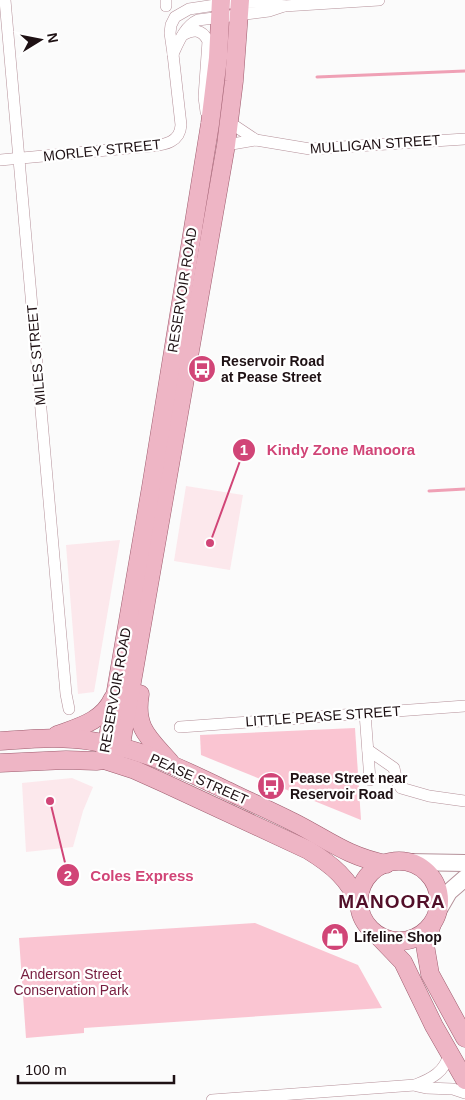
<svg xmlns="http://www.w3.org/2000/svg" width="465" height="1100" viewBox="0 0 465 1100" font-family="Helvetica,sans-serif">
	<style>
		.built { fill: #fce8ec }
		.green { fill: #fac5d2 }
		.lines { fill: none; stroke-linecap: round; stroke-linejoin: round }
		.stream { stroke: #efa0b5; stroke-width: 3 }
		.street-casing { stroke: #b5919a; stroke-width: 12 }
		.secondary-casing { stroke: #b5919a; stroke-width: 18 }
		.primary-casing { stroke: #9e5c6e; stroke-width: 19 }
		.street { stroke: #fff; stroke-width: 11 }
		.secondary { stroke: #fff; stroke-width: 16 }
		.primary { stroke: #eeb5c5; stroke-width: 18 }
		.labels { text-anchor: middle; dominant-baseline: central; stroke-width: 4.5; stroke-linejoin: round; paint-order: stroke }
		.street-label { font-size: 14px; fill: #1e1114; stroke: #fff }
		.poi-label { font-size: 14px; font-weight: bold; fill: #1e1114; stroke: #fff; text-anchor: start }
		.park-label { font-size: 14px; fill: #771d3f; stroke: #fff }
		.district-label { font-size: 19px; font-weight: bold; letter-spacing: 1px; fill: #520f29; stroke: #fff }
		.leader { fill: none; stroke: #d14577; stroke-width: 2 }
		.callout-dot { fill: #d14577; stroke: #fff; stroke-width: 2 }
		.mark-label { font-size: 15px; text-anchor: middle; font-weight: bold; fill: #fff }
		.callout-label { font-size: 15px; text-anchor: middle; font-weight: bold; fill: #d14577; stroke: #fff; stroke-width: 4.5; stroke-linejoin: round; paint-order: stroke }
	</style>
	<rect width="100%" height="100%" fill="#fbfbfb"/>
	<!-- built -->
	<g class="built">
		<polygon points="186,486 243,495 230,570 174,561"/>
		<polygon points="120,540 94,692 78,694 66,545"/>
		<polygon points="72,778 93,787 83,811 73,847 26,852 22,783"/>
	</g>
	<!-- green -->
	<g class="green">
		<polygon points="355,728 361,820 201,755 200,735"/>
		<polygon points="255,923 358,965 382,1008 84,1028 84,1033 26,1038 19,938"/>
	</g>
	<g class="lines">
		<!-- stream -->
		<g class="stream">
			<polyline points="317,77 465,71"/>
			<polyline points="429,491 465,489"/>
		</g>
		<!-- street casing -->
		<g class="street-casing">
			<g id="street">
				<polyline points="5,0 66,694 69,709"/>
				<polyline points="166,0 166,6"/>
				<path d="M183,35C194,29 202,29 208,41L204,97L206,112"/>
				<path d="M173,54C179,41 185,26 198,20L269,11L284,6L379,0"/>
				<polyline points="229,122 256,140 310,149 465,139"/>
				<polyline points="226,145 256,140"/>
				<path d="M0,160L151,146C165,145 180,142 181,125L173,54L170,33L171,25L175,17L189,9L228,3L264,2L284,6"/>
				<polyline points="365,713 370,780"/>
				<polyline points="180,727 465,706"/>
				<polyline points="368,750 394,768 397,782 401,788 429,796 465,801"/>
				<polyline points="417,1086 426,1088 453,1089 465,1093"/>
				<path d="M212,1100L415,1085C431,1079 445,1072 449,1054"/>
			</g>
		</g>
		<!-- secondary casing -->
		<g class="secondary-casing">
			<g id="secondary">
				<polyline points="408,862 465,863"/>
				<polyline points="438,911 449,892 465,878"/>
			</g>
		</g>
		<!-- primary casing -->
		<g class="primary-casing">
			<g id="primary">
				<path d="M140,694C134,728 149,738 170,762"/>
				<path d="M57,735C79,727 103,721 113,698"/>
				<path d="M0,741C31,739 61,736 91,741C142,748 188,772 234,794C253,803 273,812 293,822C327,839 346,856 386,864"/>
				<polyline points="104,760 115,752 122,739 226,145 234,81 240,0"/>
				<polyline points="104,760 151,487 210,124 218,58 221,0"/>
				<path d="M0,763L66,760L96,761L104,760L135,770L164,783L308,850C331,864 350,879 360,906"/>
				<circle cx="399" cy="901" r="40"/>
				<polyline points="432,924 425,945 430,974 465,1038"/>
				<polyline points="379,937 403,962 434,1026 465,1080"/>
			</g>
		</g>
		<!-- street -->
		<use href="#street" class="street"/>
		<!-- secondary -->
		<use href="#secondary" class="secondary"/>
		<!-- primary -->
		<use href="#primary" class="primary"/>
	</g>
	<!-- icons -->
	<defs>
		<g id="bus-disc" transform="scale(1.4375)"><circle r="9.5" fill="#d14577" stroke="#fff"/><path d="M-5-6H5V4H4V6H2V4H-2V6H-4V4H-5ZM-3.5-4V0h7V-4ZM-3.5 1.2v1.5H-2V1.2ZM2 1.2v1.5H3.5V1.2Z" fill="#fff"/></g>
		<g id="shop-disc" transform="scale(1.4375)"><circle r="9.5" fill="#d14577" stroke="#fff"/><path d="M-5-2.5h2.3a2.7 3.5 0 0 1 5.4 0H5L5.5 6h-11ZM-1.5-2.5h3a1.5 2.3 0 0 0-3 0Z" fill="#fff"/></g>
	</defs>
	<g fill-rule="evenodd">
		<use href="#bus-disc" x="202" y="369"/>
		<use href="#bus-disc" x="271" y="786"/>
		<use href="#shop-disc" x="335" y="937"/>
	</g>
	<g class="labels">
		<!-- street labels -->
		<g class="street-label">
			<text transform="translate(375 144) rotate(-4)">MULLIGAN STREET</text>
			<text transform="translate(102 150) rotate(-6)">MORLEY STREET</text>
			<text transform="translate(182 290) rotate(-81)">RESERVOIR ROAD</text>
			<text transform="translate(36 355) rotate(-95)">MILES STREET</text>
			<text transform="translate(115 690) rotate(-80)">RESERVOIR ROAD</text>
			<text transform="translate(323 716) rotate(-4)">LITTLE PEASE STREET</text>
			<text transform="translate(199 779) rotate(24)">PEASE STREET</text>
		</g>
		<!-- poi labels -->
		<g class="poi-label">
			<text x="221" y="361">Reservoir Road<tspan x="221" dy="16">at Pease Street</tspan></text>
			<text x="290" y="778">Pease Street near<tspan x="290" dy="16">Reservoir Road</tspan></text>
			<text x="354" y="937">Lifeline Shop</text>
		</g>
		<!-- park labels -->
		<g class="park-label">
			<text x="71" y="974">Anderson Street<tspan x="71" dy="16">Conservation Park</tspan></text>
		</g>
		<!-- district labels -->
		<g class="district-label">
			<text x="392" y="901">MANOORA</text>
		</g>
	</g>
	<!-- callouts -->
	<path class="leader" d="M210 543L244 450M50 801L68 875"/>
	<g class="callout-dot">
		<circle cx="210" cy="543" r="5"/>
		<circle cx="50" cy="801" r="5"/>
		<circle cx="244" cy="450" r="12"/>
		<circle cx="68" cy="875" r="12"/>
	</g>
	<g class="mark-label">
		<text x="244" y="455">1</text>
		<text x="68" y="881">2</text>
	</g>
	<g class="callout-label">
		<text x="341" y="455">Kindy Zone Manoora</text>
		<text x="142" y="881">Coles Express</text>
	</g>
	<!-- north arrow -->
	<g transform="translate(40 40) rotate(80)" stroke="#ffffff" stroke-width="4" paint-order="stroke">
	<path d="M0-4L9 19L0 12L-9 19Z" fill="#1e1114"/>
	<text y="-8" font-size="14" font-weight="bold" text-anchor="middle" fill="#1e1114">N</text>
	</g>
	<!-- scale -->
	<path d="M18 1075v8h156v-8" fill="none" stroke="#1e1114" stroke-width="2.5"/>
	<text x="25" y="1075" font-size="15" fill="#1e1114" stroke="#ffffff" stroke-width="4" paint-order="stroke">100 m</text>
</svg>
